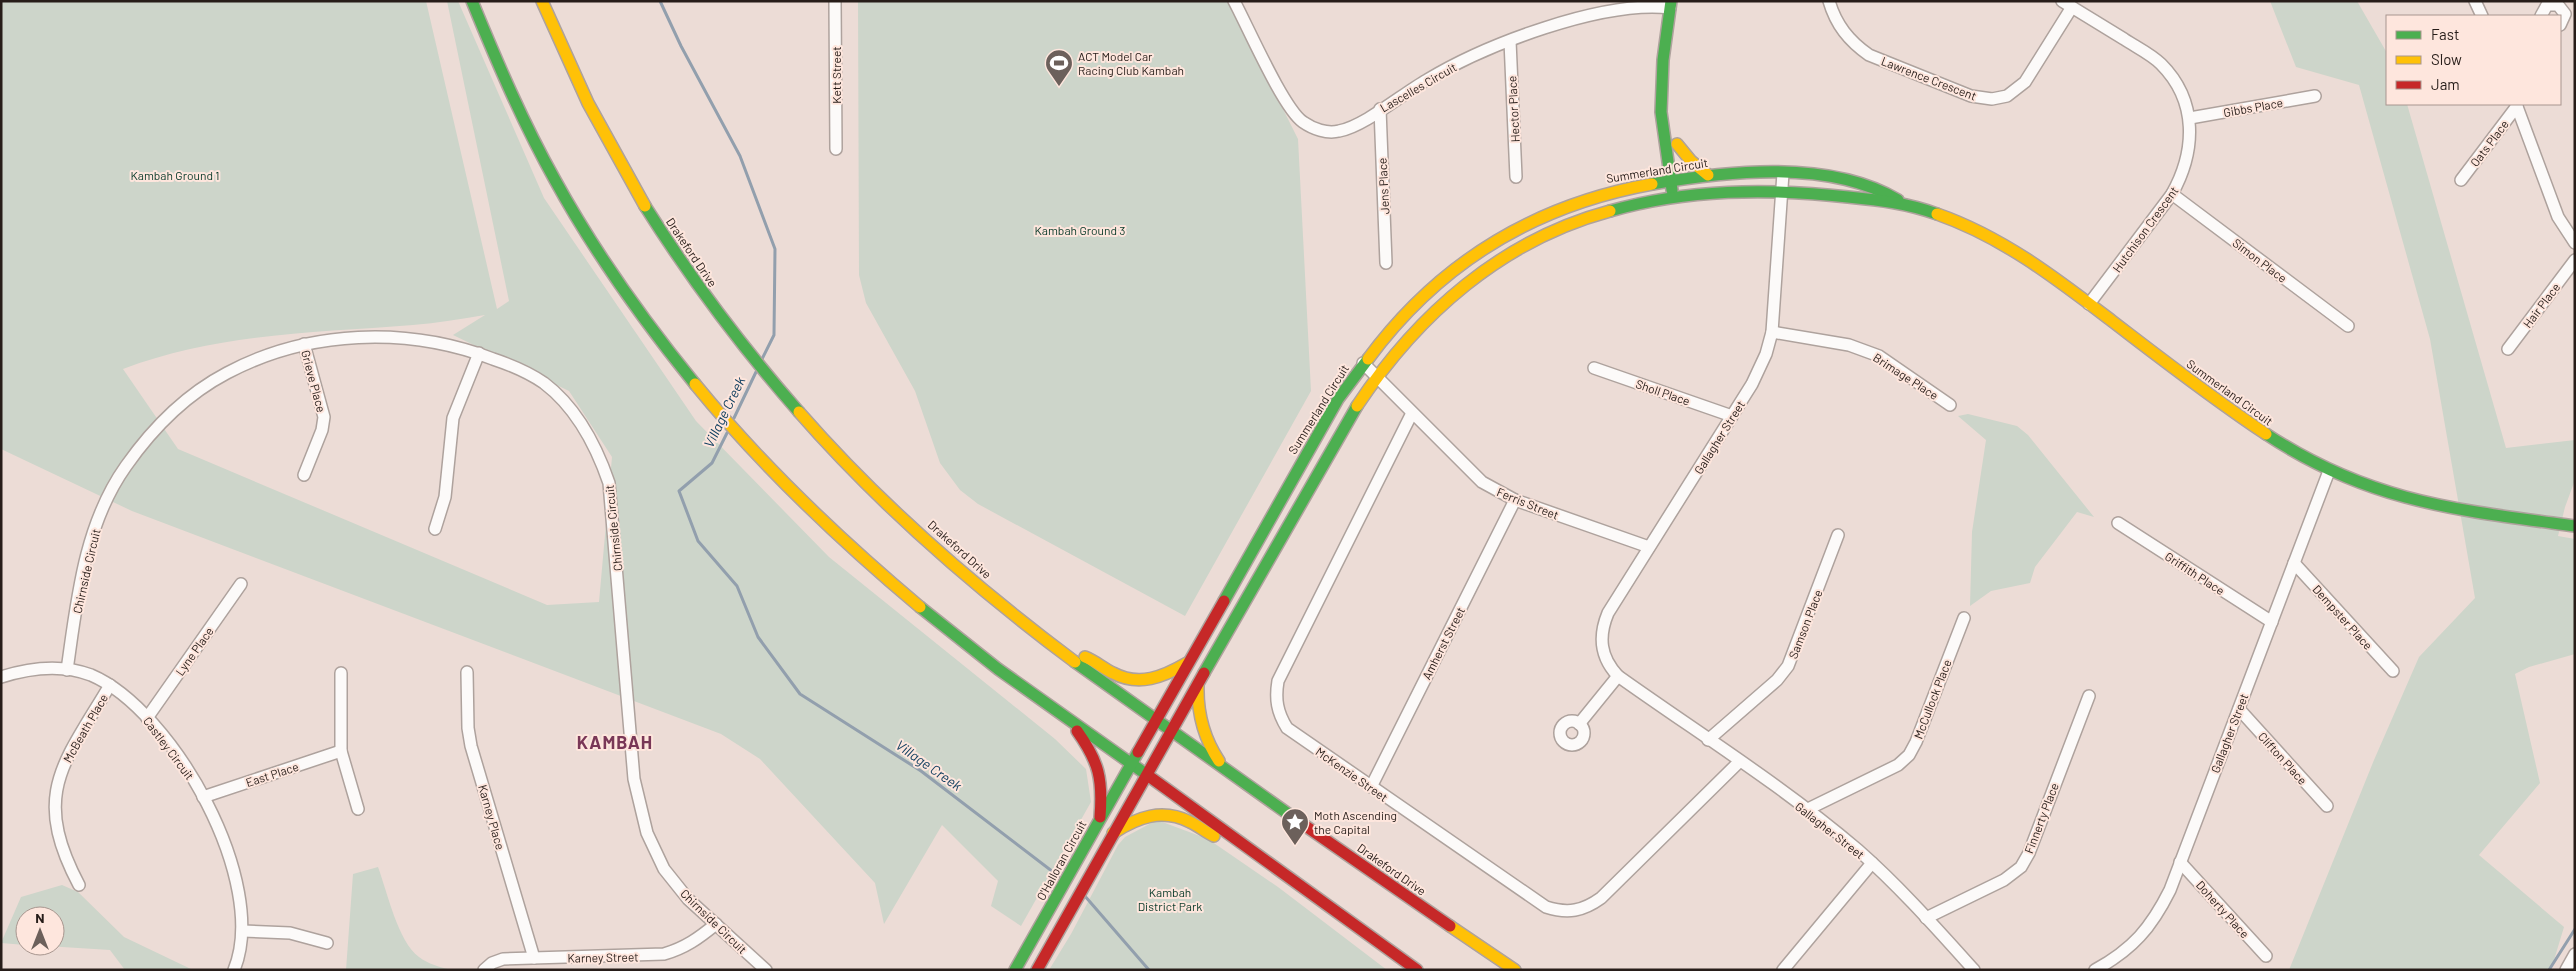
<svg xmlns="http://www.w3.org/2000/svg" width="2576" height="971" viewBox="0 0 2576 971" font-family="Barlow,sans-serif">
	<style>
		.green { fill: #cdd5ca; fill-rule: evenodd }
		.lines { fill: none; stroke-linecap: round; stroke-linejoin: round }
		.stream { stroke: #929fad; stroke-width: 3 }
		.street-casing { stroke: #aea29d; stroke-width: 14 }
		.fast-casing { stroke: #aea29d; stroke-width: 14 }
		.slow-casing { stroke: #aea29d; stroke-width: 14 }
		.jam-casing { stroke: #aea29d; stroke-width: 14 }
		.street { stroke: #fcfaf9; stroke-width: 11 }
		.fast { stroke: #4caf50; stroke-width: 11 }
		.slow { stroke: #ffc107; stroke-width: 11 }
		.jam { stroke: #c62828; stroke-width: 11 }
		.labels { text-anchor: middle; dominant-baseline: central; stroke-width: 4; stroke-linejoin: round; paint-order: stroke }
		.poi-label { font-size: 12px; fill: #271d19; stroke: #fee6dd; text-anchor: start }
		.street-label { font-size: 12px; fill: #271d19; stroke: #fee6dd }
		.park-label { font-size: 12px; fill: #073928; stroke: #fee6dd }
		.water-label { font-size: 14px; font-style: italic; fill: #124061; stroke: #fee6dd }
		.district-label { font-size: 18px; font-weight: bold; letter-spacing: 1px; fill: #793757; stroke: #fee6dd }
	</style>
	<rect width="100%" height="100%" fill="#ecdcd6"/>
	<!-- green -->
	<g class="green">
		<path d="M1,1H426L497,309L509,301L447,1H458L544,198L696,421L829,557L1055,739L1086,769L1091,802L1021,926L991,906L998,881L942,825L884,924L875,883L760,759L721,734L132,511L1,449ZM485,315L453,335L569,391L612,457L599,602L547,605L178,449L123,369C217,333 314,333 413,325C437,323 461,319 485,315Z"/>
		<polygon points="858,1 1229,1 1298,139 1311,391 1185,616 978,504 960,490 940,463 915,391 866,303 859,275"/>
		<polygon points="2270,1 2357,1 2387,53 2387,104 2407,104 2506,448 2575,440 2575,480 2565,507 2558,536 2575,539 2575,654 2529,667 2515,674 2540,783 2479,855 2564,927 2551,970 2289,970 2374,760 2419,657 2475,598 2430,339 2359,85 2296,67"/>
		<polygon points="1968,414 2017,426 2028,435 2094,517 2077,512 2035,567 2030,583 1991,591 1970,606 1972,532 1986,440 1958,416"/>
		<polygon points="1157,820 1208,839 1278,887 1387,970 1049,970 1071,934 1118,845 1125,837"/>
		<path d="M378,867C387,891 398,942 419,957C428,964 440,967 451,970H346L353,874Z"/>
		<polygon points="62,885 78,892 124,937 193,970 125,970 110,950 46,946 55,946 55,916 25,916 25,945 1,943 21,897"/>
	</g>
	<g class="lines">
		<!-- stream -->
		<g class="stream">
			<polyline points="660,1 681,46 740,156 775,249 774,335 762,359"/>
			<polyline points="734,418 756,372"/>
			<polyline points="727,433 712,463 679,491 698,541 737,586 758,637 800,694 921,771 1061,878"/>
			<polyline points="1084,895 1149,970"/>
			<polyline points="2549,970 2575,929"/>
		</g>
		<!-- street casing -->
		<g class="street-casing">
			<g id="street">
				<polyline points="835,1 836,149"/>
				<path d="M1234,1C1248,27 1283,108 1303,122C1313,129 1327,134 1339,131C1365,126 1402,94 1427,80C1485,45 1602,0 1670,8"/>
				<path d="M1829,1C1836,25 1849,41 1869,55L1971,96L1992,99L2007,96L2025,82L2072,7"/>
				<path d="M2062,1C2083,14 2103,26 2124,39C2136,47 2151,54 2161,64C2198,101 2196,151 2172,194L2089,304"/>
				<polyline points="2475,1 2482,16"/>
				<polyline points="2541,16 2547,5 2558,5 2565,14 2560,25"/>
				<polyline points="1510,41 1516,177"/>
				<polyline points="2516,104 2558,217 2575,243"/>
				<polyline points="1380,109 1386,263"/>
				<polyline points="2190,118 2315,96"/>
				<path d="M1783,173L1772,332L1766,354L1752,384L1608,613C1598,637 1600,657 1618,676C1698,733 1783,786 1858,850C1900,887 1937,929 1974,970"/>
				<polyline points="2461,180 2517,106"/>
				<polyline points="2172,194 2348,326"/>
				<polyline points="1772,332 1849,345 1879,356 1950,405"/>
				<polyline points="304,344 324,417 322,430 304,475"/>
				<polyline points="2508,349 2575,260"/>
				<polyline points="1363,363 1482,482 1515,500 1649,547"/>
				<polyline points="1594,368 1732,416"/>
				<path d="M1412,413L1278,681C1275,699 1277,712 1287,728L1546,907C1568,914 1583,911 1601,898L1739,762"/>
				<polyline points="2118,523 2272,622"/>
				<polyline points="435,529 445,497 453,418 479,353"/>
				<polyline points="2294,563 2393,671"/>
				<path d="M67,670C77,600 84,525 126,466C152,429 187,394 227,373C308,330 407,326 493,359C511,365 528,372 544,383C577,408 596,445 609,483L634,779L647,833L664,869L688,899L766,970"/>
				<polyline points="467,672 468,728 471,746 534,958"/>
				<polyline points="341,673 341,751 358,809"/>
				<path d="M1,677C29,668 62,664 91,675C173,710 270,883 234,970"/>
				<polyline points="2239,709 2327,806"/>
				<polyline points="147,718 241,584"/>
				<circle cx="1572" cy="733" r="12"/>
				<polyline points="1579,724 1618,676"/>
				<polyline points="1708,740 1777,680 1788,666 1838,535"/>
				<polyline points="1371,787 1515,500"/>
				<polyline points="203,797 341,751"/>
				<polyline points="1806,810 1898,765 1909,755 1916,742 1964,618"/>
				<polyline points="2180,862 2266,956"/>
				<path d="M79,885C31,794 63,764 110,685"/>
				<polyline points="1926,918 2004,880 2021,867 2029,853 2089,696"/>
				<polyline points="243,931 290,933 327,943"/>
				<path d="M484,970L492,963L503,959L664,954C685,948 699,938 716,924"/>
				<polyline points="1783,970 1872,863"/>
				<path d="M2095,970C2133,949 2151,928 2170,890L2329,471"/>
				<polyline points="2566,970 2575,954"/>
			</g>
		</g>
		<!-- fast casing -->
		<g class="fast-casing">
			<g id="fast">
				<path d="M472,1C497,62 523,123 555,180C595,253 643,320 695,384"/>
				<polyline points="1671,1 1663,60 1661,112 1672,190"/>
				<path d="M1652,184C1727,171 1829,159 1898,200"/>
				<path d="M645,206C691,279 742,347 799,412"/>
				<path d="M1610,211C1688,189 1767,188 1848,197C1879,200 1907,203 1937,214"/>
				<path d="M2266,434C2369,502 2457,510 2575,526"/>
				<polyline points="1224,601 1338,399 1368,359"/>
				<polyline points="920,607 998,669 1150,777"/>
				<polyline points="1075,662 1294,818"/>
				<polyline points="1204,673 1357,406"/>
				<polyline points="1015,970 1138,752"/>
			</g>
		</g>
		<!-- slow casing -->
		<g class="slow-casing">
			<g id="slow">
				<polyline points="542,1 588,103 645,206"/>
				<polyline points="1677,144 1691,161 1708,175"/>
				<path d="M1937,214C2003,237 2057,279 2112,321C2163,360 2213,399 2266,434"/>
				<path d="M1368,359C1439,263 1535,205 1652,184"/>
				<path d="M695,384C762,466 839,539 920,607"/>
				<path d="M1357,406C1418,314 1502,240 1610,211"/>
				<path d="M799,412C881,506 976,588 1075,662"/>
				<path d="M1085,657C1095,661 1103,668 1113,673C1139,687 1163,677 1187,663"/>
				<path d="M1198,684C1197,713 1203,737 1219,761"/>
				<path d="M1113,833C1138,817 1162,808 1190,822C1199,826 1205,832 1214,836"/>
				<polyline points="1450,926 1515,970"/>
			</g>
		</g>
		<!-- jam casing -->
		<g class="jam-casing">
			<g id="jam">
				<path d="M1077,731C1099,762 1103,779 1100,817"/>
				<polyline points="1138,752 1224,601"/>
				<polyline points="1150,777 1417,970"/>
				<polyline points="1294,818 1450,926"/>
				<polyline points="1037,970 1204,673"/>
			</g>
		</g>
		<!-- street -->
		<use href="#street" class="street"/>
		<!-- fast -->
		<use href="#fast" class="fast"/>
		<!-- slow -->
		<use href="#slow" class="slow"/>
		<!-- jam -->
		<use href="#jam" class="jam"/>
	</g>
	<!-- icons -->
	<defs>
		<g id="stadium-pin" transform="scale(1.4375)"><path d="M0 17L-7.5 6A9.5 9.5 0 1 1 7.5 6Z" fill="#6c605b" stroke="#fee6dd"/><path d="M0-5a6.5 5 0 1 0 0 10a6.5 5 0 1 0 0-10ZM-3.5-1.8h7v3.6h-7Z" fill="#fff"/></g>
		<g id="sight-pin" transform="scale(1.4375)"><path d="M0 17L-7.5 6A9.5 9.5 0 1 1 7.5 6Z" fill="#6c605b" stroke="#fee6dd"/><path d="M0-6L1.8-2.2L6-1.7L2.9 1.2L3.7 5.4L0 3.3L-3.7 5.4L-2.9 1.2L-6-1.7L-1.8-2.2Z" fill="#fff"/></g>
	</defs>
	<g fill-rule="evenodd">
		<use href="#stadium-pin" x="1059" y="63"/>
		<use href="#sight-pin" x="1295" y="822"/>
	</g>
	<g class="labels">
		<!-- poi labels -->
		<g class="poi-label">
			<text x="1078" y="56">ACT Model Car<tspan x="1078" dy="14">Racing Club Kambah</tspan></text>
			<text x="1314" y="815">Moth Ascending<tspan x="1314" dy="14">the Capital</tspan></text>
		</g>
		<!-- street labels -->
		<g class="street-label">
			<text transform="translate(836 75) rotate(-90)">Kett Street</text>
			<text transform="translate(1929 78) rotate(21)">Lawrence Crescent</text>
			<text transform="translate(1418 87) rotate(-30)">Lascelles Circuit</text>
			<text transform="translate(2253 107) rotate(-10)">Gibbs Place</text>
			<text transform="translate(1513 109) rotate(-93)">Hector Place</text>
			<text transform="translate(2489 143) rotate(-53)">Oats Place</text>
			<text transform="translate(1657 170) rotate(-9)">Summerland Circuit</text>
			<text transform="translate(1383 186) rotate(-93)">Jens Place</text>
			<text transform="translate(2145 229) rotate(-54)">Hutchison Crescent</text>
			<text transform="translate(692 252) rotate(56)">Drakeford Drive</text>
			<text transform="translate(2260 260) rotate(37)">Simon Place</text>
			<text transform="translate(2541 305) rotate(-53)">Hair Place</text>
			<text transform="translate(1906 376) rotate(33)">Brimage Place</text>
			<text transform="translate(314 381) rotate(75)">Grieve Place</text>
			<text transform="translate(1663 392) rotate(19)">Sholl Place</text>
			<text transform="translate(2230 392) rotate(36)">Summerland Circuit</text>
			<text transform="translate(1318 409) rotate(-58)">Summerland Circuit</text>
			<text transform="translate(1719 437) rotate(-58)">Gallagher Street</text>
			<text transform="translate(1528 503) rotate(22)">Ferris Street</text>
			<text transform="translate(613 528) rotate(-96)">Chirnside Circuit</text>
			<text transform="translate(960 549) rotate(42)">Drakeford Drive</text>
			<text transform="translate(86 571) rotate(-77)">Chirnside Circuit</text>
			<text transform="translate(2195 573) rotate(33)">Griffith Place</text>
			<text transform="translate(2343 617) rotate(48)">Dempster Place</text>
			<text transform="translate(1805 624) rotate(-69)">Samson Place</text>
			<text transform="translate(1443 643) rotate(-63)">Amherst Street</text>
			<text transform="translate(194 651) rotate(-55)">Lyne Place</text>
			<text transform="translate(1932 699) rotate(-69)">McCullock Place</text>
			<text transform="translate(85 728) rotate(-60)">McBeath Place</text>
			<text transform="translate(2229 733) rotate(-69)">Gallagher Street</text>
			<text transform="translate(169 748) rotate(53)">Castley Circuit</text>
			<text transform="translate(2283 758) rotate(48)">Clifton Place</text>
			<text transform="translate(272 774) rotate(-18)">East Place</text>
			<text transform="translate(1352 774) rotate(35)">McKenzie Street</text>
			<text transform="translate(492 817) rotate(74)">Karney Place</text>
			<text transform="translate(2041 818) rotate(-69)">Finnerty Place</text>
			<text transform="translate(1830 830) rotate(38)">Gallagher Street</text>
			<text transform="translate(1061 860) rotate(-61)">O'Halloran Circuit</text>
			<text transform="translate(1392 869) rotate(35)">Drakeford Drive</text>
			<text transform="translate(2223 909) rotate(48)">Doherty Place</text>
			<text transform="translate(714 921) rotate(44)">Chirnside Circuit</text>
			<text transform="translate(603 957) rotate(-1)">Karney Street</text>
		</g>
		<!-- park labels -->
		<g class="park-label">
			<text x="175" y="175">Kambah Ground 1</text>
			<text x="1080" y="230">Kambah Ground 3</text>
			<text x="1170" y="892">Kambah<tspan x="1170" dy="14">District Park</tspan></text>
		</g>
		<!-- water labels -->
		<g class="water-label">
			<text transform="translate(724 412) rotate(-64)">Village Creek</text>
			<text transform="translate(929 765) rotate(35)">Village Creek</text>
		</g>
		<!-- district labels -->
		<g class="district-label">
			<text x="615" y="742">KAMBAH</text>
		</g>
	</g>
	<!-- border -->
	<rect width="2576" height="971" fill="none" stroke="#271d19" stroke-width="5"/>
	<!-- legend -->
	<rect x="2386" y="15" width="175" height="90" fill="#fee6dd" stroke="#a8968f"/>
	<rect x="2396" y="31" width="25" height="8" fill="#4caf50" stroke="#a8968f"/>
	<text x="2431" y="40" font-size="15" fill="#271d19">Fast</text>
	<rect x="2396" y="56" width="25" height="8" fill="#ffc107" stroke="#a8968f"/>
	<text x="2431" y="65" font-size="15" fill="#271d19">Slow</text>
	<rect x="2396" y="81" width="25" height="8" fill="#c62828" stroke="#a8968f"/>
	<text x="2431" y="90" font-size="15" fill="#271d19">Jam</text>
	<!-- north arrow -->
	<g transform="translate(40 931)"><circle r="24" fill="#fee6dd" stroke="#a8968f"/>
	<path d="M0-4L9 19L0 12L-9 19Z" fill="#6c605b"/>
	<text y="-8" font-size="14" font-weight="bold" text-anchor="middle" fill="#271d19">N</text>
	</g>
</svg>
